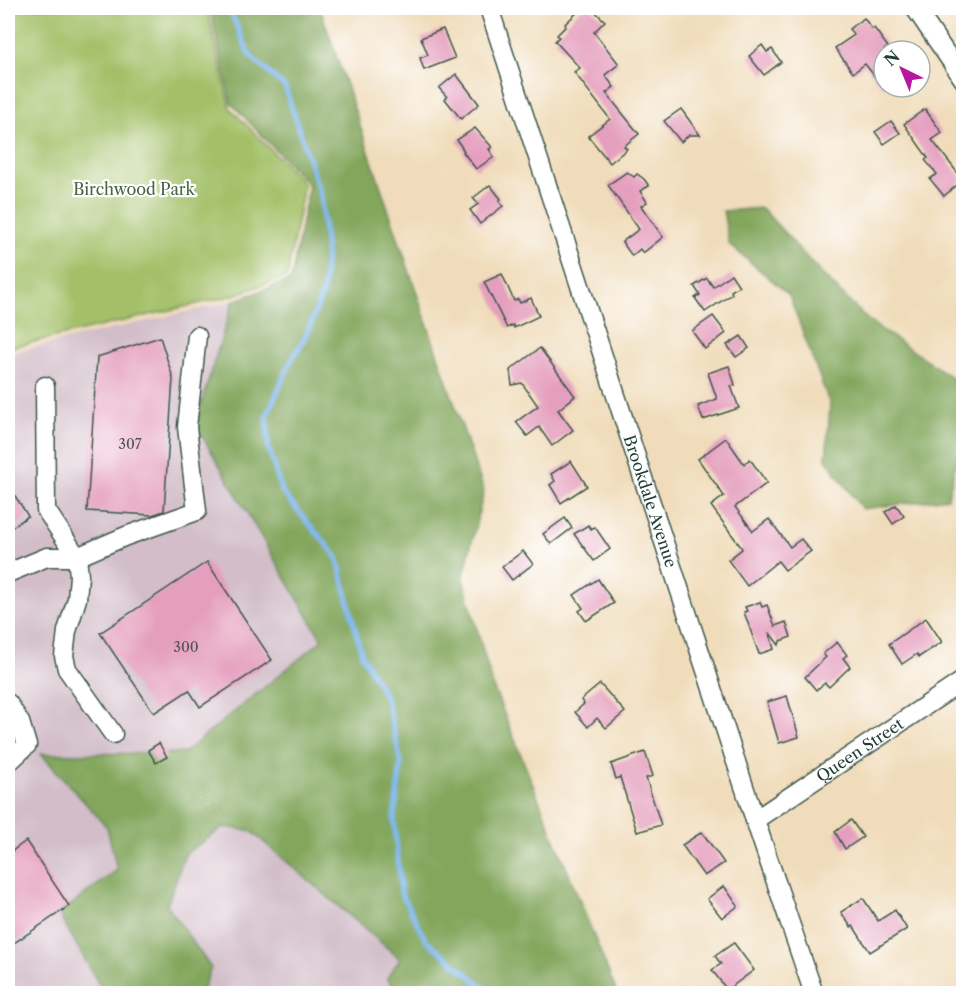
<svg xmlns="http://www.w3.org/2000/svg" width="971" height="1001" viewBox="0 0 971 1001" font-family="'Libre Caslon Text',serif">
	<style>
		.industrial { fill: #d2bdc8 }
		.green { fill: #a3c067; stroke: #617e4e; stroke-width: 1.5 }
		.forest { fill: #82a65c; stroke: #507248; stroke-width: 1.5 }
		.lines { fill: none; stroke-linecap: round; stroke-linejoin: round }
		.stream { stroke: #7fb8ef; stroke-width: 5 }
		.building { fill: #e59fbe }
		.minor-casing { stroke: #3e5548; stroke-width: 21 }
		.minor { stroke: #fff; stroke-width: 18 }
		.labels { text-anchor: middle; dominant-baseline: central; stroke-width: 4.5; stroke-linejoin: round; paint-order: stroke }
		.number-label { font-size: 14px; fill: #505656 }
		.park-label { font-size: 16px; fill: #476443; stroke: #fff }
		.street-label { font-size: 16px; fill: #1f3d34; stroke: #fff }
	</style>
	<rect width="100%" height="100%" fill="#fff"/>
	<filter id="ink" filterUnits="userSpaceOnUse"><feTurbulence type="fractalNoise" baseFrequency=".0167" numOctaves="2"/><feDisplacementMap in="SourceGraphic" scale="12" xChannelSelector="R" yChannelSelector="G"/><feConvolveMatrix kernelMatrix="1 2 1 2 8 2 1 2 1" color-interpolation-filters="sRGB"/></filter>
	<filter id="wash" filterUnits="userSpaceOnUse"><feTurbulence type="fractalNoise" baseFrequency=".008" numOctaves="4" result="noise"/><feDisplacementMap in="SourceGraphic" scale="24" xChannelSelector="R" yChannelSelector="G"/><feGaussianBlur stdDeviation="1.35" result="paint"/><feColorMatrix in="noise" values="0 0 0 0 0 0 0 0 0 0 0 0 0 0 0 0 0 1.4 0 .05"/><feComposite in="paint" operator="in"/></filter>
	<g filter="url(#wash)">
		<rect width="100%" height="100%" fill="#f0dcba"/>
		<!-- industrial -->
		<g class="industrial">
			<polygon points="233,301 195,424 322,640 184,753 41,754 107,827 117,870 60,914 104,993 8,993 8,353"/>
			<polygon points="224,827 251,831 400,960 387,978 398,993 201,993 211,968 167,905 185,854"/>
		</g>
		<!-- green -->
		<polygon class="green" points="8,8 207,8 230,108 304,184 287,277 231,296 8,348"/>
		<!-- forest -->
		<g class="forest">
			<polygon points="210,8 320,8 484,491 463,579 493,686 617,993 398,993 387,978 400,959 251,831 224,827 185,854 167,905 211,968 201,993 104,993 59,914 117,870 107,827 41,754 184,753 322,640 195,424 233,301 291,280 309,185 231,103"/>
			<polygon points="762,208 818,270 869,321 963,385 963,432 948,498 862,509 826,459 830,405 789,295 729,244 723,211"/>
		</g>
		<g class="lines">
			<!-- stream -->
			<polyline class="stream" points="229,8 250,56 285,87 321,196 326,254 323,292 307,334 291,361 267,415 268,446 282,492 337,557 362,655 386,698 401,762 394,820 401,893 426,940 492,994"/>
		</g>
		<g id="blocks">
			<!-- building -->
			<g class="building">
				<polygon points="582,8 591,8 605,21 594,32 619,64 605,75 614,87 606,93 639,134 624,146 627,149 610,163 588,136 610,119 574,72 580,68 555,41 559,37 557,35 566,26 565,24"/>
				<polygon points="864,18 872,29 874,28 888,47 884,50 884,88 865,64 853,73 835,48 854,35 849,29"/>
				<polygon points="443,29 455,58 424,70 420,58 428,55 421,38"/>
				<polygon points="762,45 767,52 772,49 781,62 764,75 749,56"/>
				<polygon points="456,74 479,104 461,119 445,99 447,97 439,88"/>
				<polygon points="681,109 700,135 689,135 681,142 664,121"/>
				<polygon points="925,109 942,133 932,140 963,180 944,196 930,179 937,174 925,160 928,158 904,124"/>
				<polygon points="891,121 900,133 884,144 875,132"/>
				<polygon points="475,128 492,147 489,149 494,157 476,169 463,152 464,151 457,140"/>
				<polygon points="627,172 634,177 637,174 644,179 649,186 640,191 647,202 641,206 663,237 643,253 640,249 632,256 622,242 639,229 608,185"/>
				<polygon points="490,185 501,199 499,201 503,206 480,224 470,210 478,204 473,198"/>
				<polygon points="502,274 514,301 518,299 520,303 531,298 539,316 514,328 513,325 507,328 484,282"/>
				<polygon points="731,274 739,286 731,291 732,294 705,312 695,298 700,295 694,286 707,278 713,287"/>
				<polygon points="713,316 726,333 705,349 692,331"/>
				<polygon points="741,336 749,348 736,357 727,345"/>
				<polygon points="160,337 173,378 164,511 152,515 87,511 97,357"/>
				<polygon points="540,348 575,396 558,410 573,430 552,446 539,427 527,436 516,422 538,406 522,383 512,385 510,370"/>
				<polygon points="729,366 735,385 731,386 739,408 703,420 698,406 717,399 708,373"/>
				<polygon points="726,438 744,464 750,459 767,483 735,507 753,531 769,519 790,547 801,539 811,551 785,570 778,561 747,586 728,560 742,549 741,547 711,506 724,496 698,459"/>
				<polygon points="571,461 587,486 561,503 550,485 555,481 551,474"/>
				<polygon points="8,485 28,516 8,530"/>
				<polygon points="896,505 904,516 893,524 885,512"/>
				<polygon points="565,518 572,528 551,544 543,534"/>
				<polygon points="588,525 591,529 595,527 610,549 594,561 574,534"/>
				<polygon points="523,551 533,564 512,580 502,567"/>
				<polygon points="207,562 272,660 200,707 189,690 154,713 100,633"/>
				<polygon points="598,579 614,603 586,621 579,611 583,608 574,595"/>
				<polygon points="760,602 762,607 767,605 775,626 786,622 791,637 780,641 779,645 769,632 774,649 759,654 744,612 747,611 745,607"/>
				<polygon points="926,618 942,642 919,657 917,654 902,664 889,644"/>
				<polygon points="837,642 847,655 843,658 850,667 829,687 825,683 816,690 805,677 826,657 823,654"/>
				<polygon points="600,684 625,712 606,728 597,718 588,727 575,712 584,704 581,700"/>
				<polygon points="787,696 799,737 779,743 767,702"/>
				<polygon points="159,743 167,757 156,763 148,750"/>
				<polygon points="645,752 653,776 646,778 661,825 637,832 620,777 616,779 611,764"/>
				<polygon points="851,820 863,837 845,849 835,832"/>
				<polygon points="702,832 724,863 704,876 682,845"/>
				<polygon points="26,841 69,906 8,947 8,854"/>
				<polygon points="724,886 738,906 722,918 707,899"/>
				<polygon points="863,898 878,921 895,910 907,929 870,952 853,926 851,927 841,912"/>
				<polygon points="734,943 754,970 727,990 712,970 721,964 715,956"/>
			</g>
		</g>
	</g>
	<g filter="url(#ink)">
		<use href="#blocks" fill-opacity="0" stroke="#3e5548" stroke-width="1.5"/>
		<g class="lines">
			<!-- minor casing -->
			<g class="minor-casing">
				<g id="minor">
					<path id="s1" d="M489,8L755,820L814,994"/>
					<polyline points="915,8 964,80"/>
					<polyline points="45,386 46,510 77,557 79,576 77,599 67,631 64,656 67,669 113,734"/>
					<polyline points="8,573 47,557 77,557 126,536 197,511 187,427 197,336"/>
					<polyline points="8,703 20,722 27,745 8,763"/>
					<path id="s2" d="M755,820L964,680"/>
				</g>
			</g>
			<!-- minor -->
			<use href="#minor" class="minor"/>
		</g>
	</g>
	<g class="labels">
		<!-- number labels -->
		<g class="number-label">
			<text x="130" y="444">307</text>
			<text x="186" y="647">300</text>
		</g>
		<!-- park labels -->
		<g class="park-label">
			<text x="134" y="189">Birchwood Park</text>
		</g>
		<!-- street labels -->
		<g class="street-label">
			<text stroke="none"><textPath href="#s1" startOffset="519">Brookdale Avenue</textPath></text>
			<text stroke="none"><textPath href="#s2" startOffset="126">Queen Street</textPath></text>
		</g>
	</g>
	<!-- margin -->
	<rect width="971" height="1001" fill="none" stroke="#fff" stroke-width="30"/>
	<!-- north arrow -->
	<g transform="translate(902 69) rotate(317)"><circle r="28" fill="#ffffff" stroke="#a5b1ae" stroke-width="1.5"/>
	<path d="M0-4.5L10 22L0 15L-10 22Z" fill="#b5179e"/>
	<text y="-9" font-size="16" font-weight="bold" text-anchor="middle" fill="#1f3d34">N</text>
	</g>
</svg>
